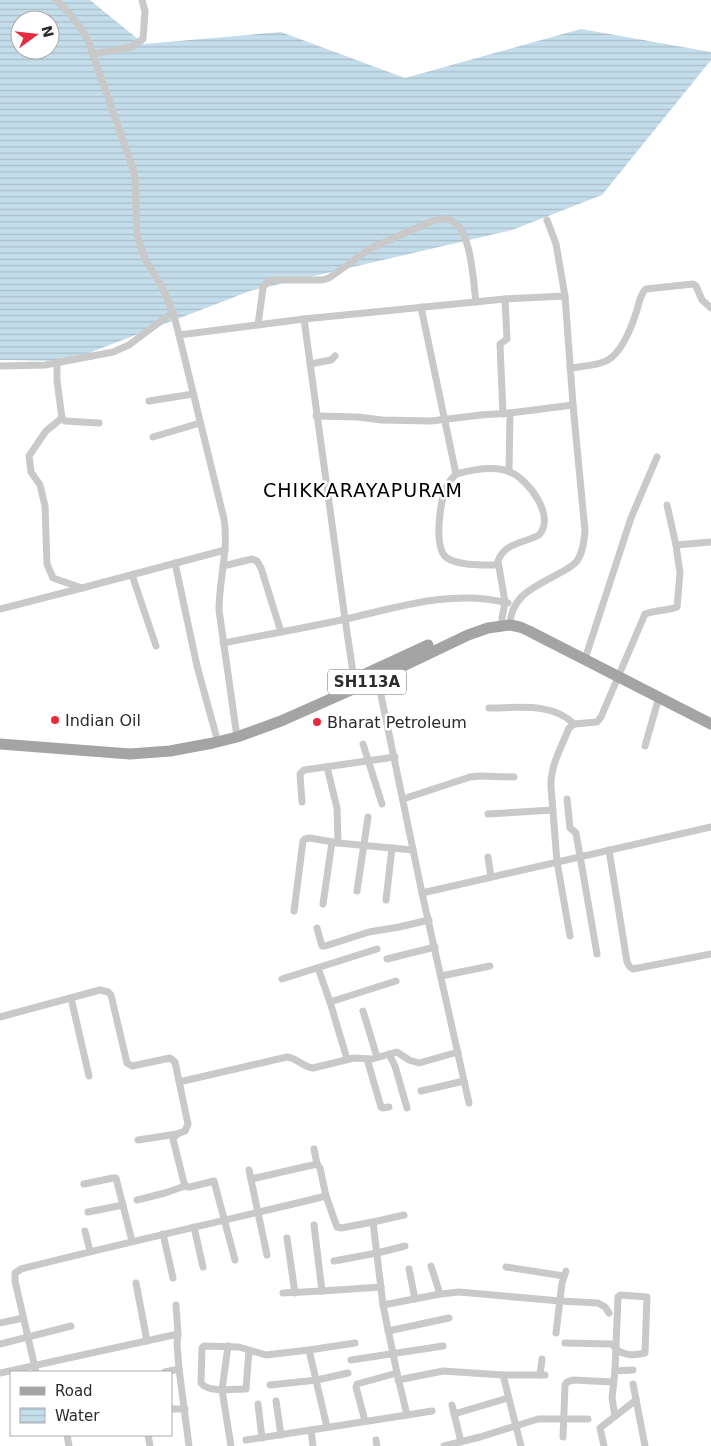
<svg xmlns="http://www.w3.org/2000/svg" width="711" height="1446" viewBox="0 0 711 1446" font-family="'DejaVu Sans',sans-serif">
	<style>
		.water { fill: url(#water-rules); fill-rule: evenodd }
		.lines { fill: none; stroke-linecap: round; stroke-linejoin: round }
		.minor { stroke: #c9c9c9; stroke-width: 7 }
		.primary { stroke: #a4a4a4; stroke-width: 11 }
		.poi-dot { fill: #e62b3e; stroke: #fff; stroke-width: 2 }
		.labels { text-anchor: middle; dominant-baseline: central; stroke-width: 5; stroke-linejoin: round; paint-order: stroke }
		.shield { fill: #fff; stroke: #6b6b6b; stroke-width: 1 }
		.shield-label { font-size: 15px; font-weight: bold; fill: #2c2c2c }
		.poi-label { font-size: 16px; fill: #2c2c2c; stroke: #fff; text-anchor: start }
		.quarter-label { font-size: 19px; letter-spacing: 1px; fill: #000; stroke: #fff }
	</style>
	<defs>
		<pattern id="water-rules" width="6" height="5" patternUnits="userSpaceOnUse" patternTransform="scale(1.25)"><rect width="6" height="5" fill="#c4ddea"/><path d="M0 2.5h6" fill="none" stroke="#a9bec9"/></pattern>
	</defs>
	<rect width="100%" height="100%" fill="#fff"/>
	<!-- water -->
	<path class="water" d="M0,0H90L144,44L281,32L405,78L581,29L711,52V60L602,195L512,230L250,291L68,361L0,360ZM20,20H50V50H20Z"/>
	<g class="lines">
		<!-- minor -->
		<g class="minor">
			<path d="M56,0C70,12 79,24 88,40L133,169L135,178L137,235L145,259L161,285L173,312L179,335L224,519C229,549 219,579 219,610L237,737"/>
			<polyline points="93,54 131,47 143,39 145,11 142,0"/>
			<polyline points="547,220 556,244 565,296"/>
			<path d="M421,307L456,474C471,470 495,465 510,472C528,479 556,516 539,535C524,543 504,543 498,561L505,602L502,618V625"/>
			<polyline points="304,319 345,619 354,679"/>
			<path d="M258,325L263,288C265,283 268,282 274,280H322L329,278L371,248L435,220C440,219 445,218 450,220C472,228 473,282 476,302"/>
			<path d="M179,335L304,319L505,299L565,296L573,405L585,531C584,541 583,552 577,561C572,567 565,570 558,574C535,587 511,595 510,625"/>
			<polyline points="57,363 57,381 62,418 65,421 99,423"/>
			<polyline points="310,364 331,360 335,356"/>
			<polyline points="0,366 45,365 113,352 129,345 173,312"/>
			<path d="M570,368C582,366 598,366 608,360C623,351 632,326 637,310C639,303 640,294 646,289L693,284L696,286L702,300L711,308"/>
			<polyline points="149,401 193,394"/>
			<polyline points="503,414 500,344 507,339 505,299"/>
			<polyline points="316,416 358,417 382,420 431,421 481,415 510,413"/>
			<polyline points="62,418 46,431 29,456 31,472 40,485 45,506 47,564 53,578 82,588 225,550"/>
			<polyline points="153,437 200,423"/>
			<polyline points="509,471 510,413 573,405"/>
			<path d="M456,474C453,477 449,482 447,486C440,500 433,548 447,558C459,566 484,565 497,565"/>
			<polyline points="667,505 676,545"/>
			<polyline points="175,563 197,666 216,735"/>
			<polyline points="223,566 252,559 257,561 261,568 281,632"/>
			<polyline points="132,575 156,646"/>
			<polyline points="0,609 82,588"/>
			<path d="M223,643C264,635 305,628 346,619C399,607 453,589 508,603"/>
			<polyline points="585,659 631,518 657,457"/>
			<polyline points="377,676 422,893 469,1103"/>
			<path d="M489,708C517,708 552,702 574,724"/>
			<polyline points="363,744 382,804"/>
			<polyline points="645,746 659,697"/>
			<polyline points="327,767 337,808 338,843"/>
			<polyline points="403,799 470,777 480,776 514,777"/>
			<polyline points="567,799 570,828 576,833 597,954"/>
			<polyline points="302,802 300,774 304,770 395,757"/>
			<polyline points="488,814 553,810"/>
			<polyline points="609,850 627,962 630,967 633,969 711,954"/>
			<polyline points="488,857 491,877"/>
			<polyline points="357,891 368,817"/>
			<polyline points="422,893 711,827"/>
			<polyline points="386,900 392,848"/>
			<polyline points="323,904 332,842"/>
			<polyline points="294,911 303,841 305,839 310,838 338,843 413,850"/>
			<polyline points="317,928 322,946 325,946 369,932 399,927 429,920"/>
			<path d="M570,936L557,862L551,787C550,766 562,746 569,728L574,724L597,722L601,717L645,614C655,610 667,611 677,607L680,573L676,545L711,542"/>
			<polyline points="387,959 435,947"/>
			<polyline points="318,968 330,1002"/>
			<polyline points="441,976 490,966"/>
			<polyline points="282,979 377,949"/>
			<polyline points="71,998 89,1076"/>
			<polyline points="363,1011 377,1057"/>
			<polyline points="0,1017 100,990 108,992 111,995 127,1063 132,1066 170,1058 175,1062 188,1124 185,1131 177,1134 173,1139 184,1183 187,1187 190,1187 214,1181 235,1260"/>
			<polyline points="389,1054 395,1066 407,1108"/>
			<polyline points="347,1059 330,1002 396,981"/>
			<polyline points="367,1059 381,1107 383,1108 389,1107"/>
			<path d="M179,1082L287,1057C297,1058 303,1067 313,1068L354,1058L372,1059L397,1052L409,1060L419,1063L458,1052"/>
			<polyline points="421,1091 464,1081"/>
			<polyline points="138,1140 177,1134"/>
			<polyline points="314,1149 317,1164"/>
			<polyline points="249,1170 267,1255"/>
			<polyline points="251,1179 317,1164 320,1168 326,1196 337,1227 341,1228 373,1222 383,1305 397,1373 407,1415 311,1430 313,1446"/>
			<polyline points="84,1184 113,1178 116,1178 132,1241"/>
			<polyline points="137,1200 165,1193 185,1186"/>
			<polyline points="88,1212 123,1205"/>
			<polyline points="373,1222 404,1215"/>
			<polyline points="314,1225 322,1291 381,1287"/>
			<polyline points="194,1227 203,1267"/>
			<polyline points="85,1231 90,1251"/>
			<polyline points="163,1234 173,1278"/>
			<polyline points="287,1238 295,1293"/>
			<polyline points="334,1261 377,1253 405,1246"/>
			<polyline points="431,1266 440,1294"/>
			<polyline points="506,1267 564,1276"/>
			<polyline points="409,1269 415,1299"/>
			<polyline points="136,1283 147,1341"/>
			<polyline points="283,1293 322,1291"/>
			<polyline points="176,1305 178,1334"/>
			<polyline points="383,1305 440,1294 459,1292 560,1301 598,1303 605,1307 609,1313"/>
			<polyline points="0,1323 23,1318"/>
			<polyline points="388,1331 449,1318"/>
			<polyline points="556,1333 562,1283 566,1271"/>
			<path d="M565,1343L612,1344C620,1356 632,1356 645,1353L647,1297L620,1295L618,1297L615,1371"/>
			<polyline points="0,1344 71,1326"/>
			<polyline points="228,1346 222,1390 231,1446"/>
			<path d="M249,1350L246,1389C234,1389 208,1393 201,1383L202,1348L204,1346L239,1347L266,1355L309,1350"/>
			<polyline points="351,1360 443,1346"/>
			<polyline points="179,1369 189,1446"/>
			<path d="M36,1372L15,1281V1273L21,1269C123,1243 224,1221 326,1196"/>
			<polyline points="0,1373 178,1334 177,1344 179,1369 165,1372"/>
			<polyline points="503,1375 521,1446"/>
			<polyline points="540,1375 542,1359"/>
			<polyline points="398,1380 443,1371 503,1375 545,1375"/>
			<polyline points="633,1384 645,1446"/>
			<polyline points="270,1385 317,1380 348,1373"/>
			<polyline points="276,1401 281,1435"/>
			<polyline points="258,1404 262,1438"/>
			<polyline points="452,1405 461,1442"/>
			<polyline points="171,1409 185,1409"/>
			<polyline points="454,1414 508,1398"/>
			<polyline points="407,1415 432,1411"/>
			<polyline points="615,1416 612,1398 615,1371 633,1370"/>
			<polyline points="365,1421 356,1387 357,1384 397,1373"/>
			<polyline points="327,1427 309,1350 355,1343"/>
			<polyline points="67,1435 69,1446"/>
			<polyline points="148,1435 150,1446"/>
			<polyline points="563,1437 565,1385 567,1382 573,1380 613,1382"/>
			<polyline points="246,1440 311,1430"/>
			<polyline points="376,1440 377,1446"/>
			<polyline points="444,1446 480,1437 538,1419 588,1419"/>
			<polyline points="604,1446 600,1428 636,1400"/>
		</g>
		<!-- primary -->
		<g class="primary">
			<polyline points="350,681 428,645"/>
			<polyline points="0,744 130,754 170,751 213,743 237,737 281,721 378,678 468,635 488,628 510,625 520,627 529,631 711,724"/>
		</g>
	</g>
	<!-- markers -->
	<g class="poi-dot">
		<circle cx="55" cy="720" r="5"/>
		<circle cx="317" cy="722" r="5"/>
	</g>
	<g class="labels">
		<!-- shield labels -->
		<rect class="shield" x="328" y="669.5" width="78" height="25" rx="4"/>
		<g class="shield-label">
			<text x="367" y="682">SH113A</text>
		</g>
		<!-- poi labels -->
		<g class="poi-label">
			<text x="65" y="720">Indian Oil</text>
			<text x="327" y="722">Bharat Petroleum</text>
		</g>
		<!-- quarter labels -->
		<g class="quarter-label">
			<text x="363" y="490">CHIKKARAYAPURAM</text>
		</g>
	</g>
	<!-- legend -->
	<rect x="10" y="1371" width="162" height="65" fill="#ffffff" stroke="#ababab"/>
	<rect x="20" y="1387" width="25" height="8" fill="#a4a4a4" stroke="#ababab"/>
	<text x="55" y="1396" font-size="15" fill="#2c2c2c">Road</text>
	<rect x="20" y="1408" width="25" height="15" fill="url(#water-rules)" stroke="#ababab"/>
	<text x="55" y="1421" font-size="15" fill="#2c2c2c">Water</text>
	<!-- north arrow -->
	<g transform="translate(35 35) rotate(75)"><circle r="24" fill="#ffffff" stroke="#ababab"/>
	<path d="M0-4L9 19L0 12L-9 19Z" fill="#e62b3e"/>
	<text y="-8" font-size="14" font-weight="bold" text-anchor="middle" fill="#2c2c2c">N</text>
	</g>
</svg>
